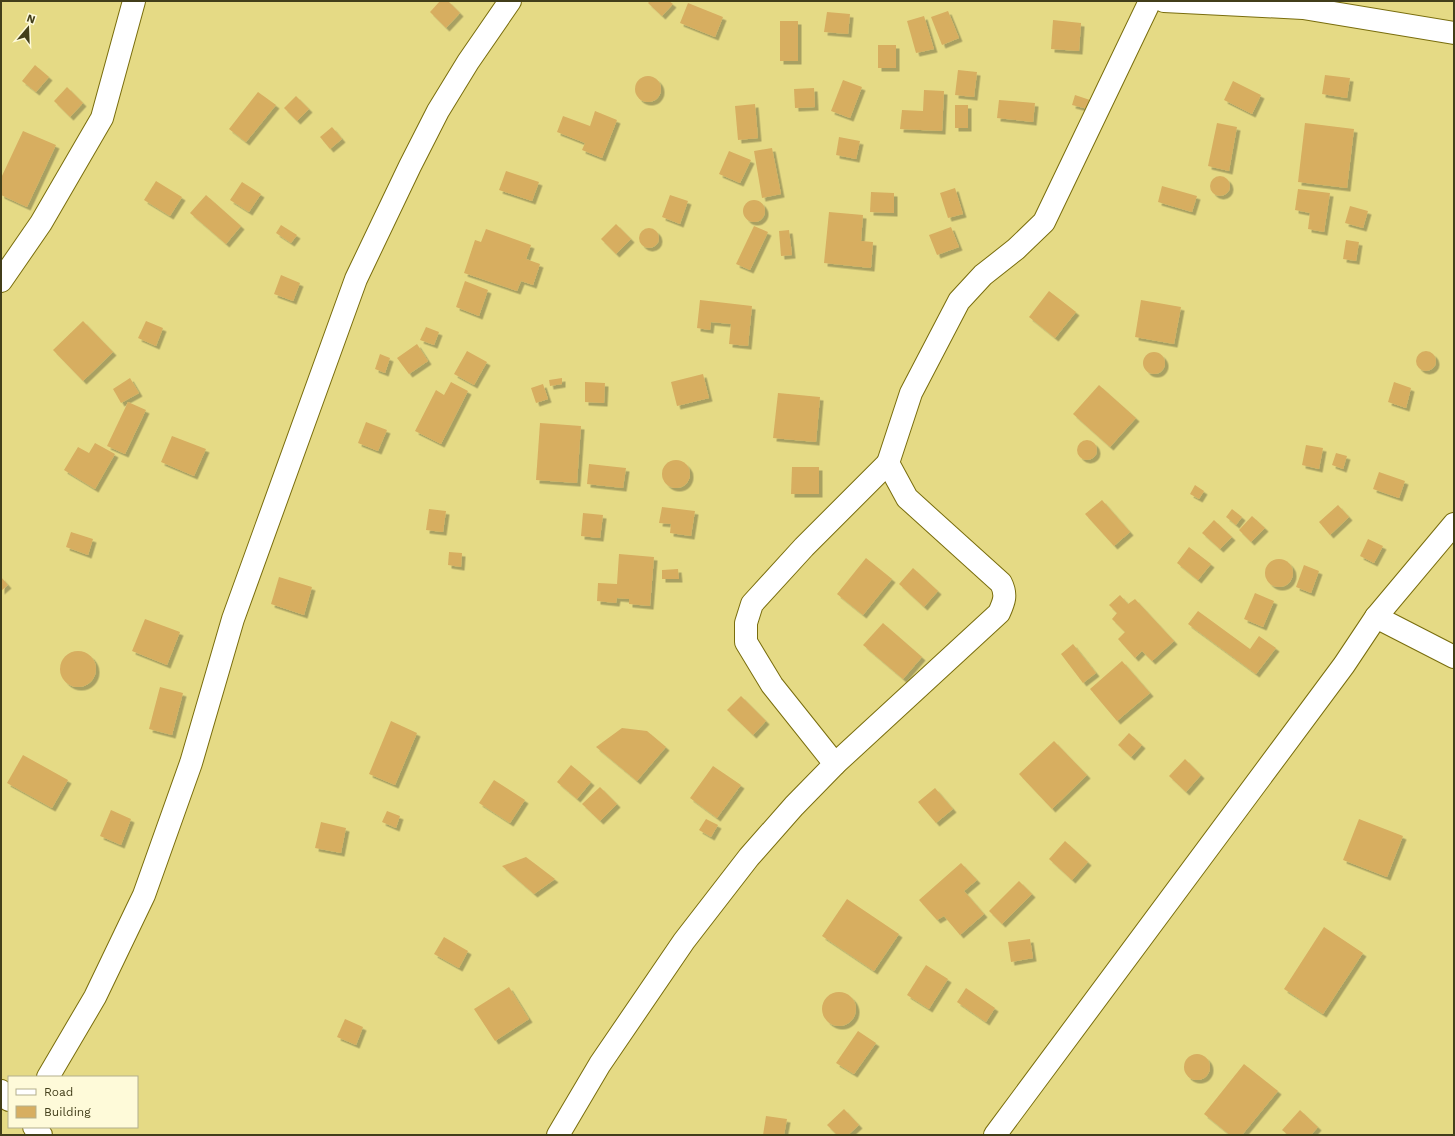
<svg xmlns="http://www.w3.org/2000/svg" width="1455" height="1136" viewBox="0 0 1455 1136" font-family="'Work Sans',sans-serif">
	<style>
		.building { fill: #d7ae61; filter: url(#shadow) }
		.lines { fill: none; stroke-linecap: round; stroke-linejoin: round }
		.street-casing { stroke: #796d0d; stroke-width: 24 }
		.secondary-casing { stroke: #796d0d; stroke-width: 24 }
		.street { stroke: #fff; stroke-width: 22 }
		.secondary { stroke: #fff; stroke-width: 22 }
	</style>
	<defs>
		<filter id="shadow"><feDropShadow dx="3.5" dy="3.5" stdDeviation="0" flood-color="#0004"/></filter>
	</defs>
	<rect width="100%" height="100%" fill="#e5da85"/>
	<!-- building -->
	<g class="building">
		<polygon points="440,1 448,1 460,13 446,28 430,12"/>
		<polygon points="650,1 669,1 673,4 662,16 648,3"/>
		<polygon points="688,3 723,17 715,37 680,23"/>
		<polygon points="948,11 959,38 942,45 931,17"/>
		<polygon points="827,12 850,14 848,34 824,32"/>
		<polygon points="924,16 934,49 916,53 907,21"/>
		<polygon points="1053,20 1081,23 1079,51 1051,49"/>
		<rect x="780" y="21" width="18" height="40"/>
		<rect x="878" y="45" width="18" height="23"/>
		<polygon points="35,65 49,77 36,92 22,81"/>
		<polygon points="958,70 977,72 974,97 955,95"/>
		<polygon points="1325,75 1350,78 1347,98 1322,94"/>
		<circle cx="648" cy="89" r="13"/>
		<polygon points="843,80 862,87 850,118 831,111"/>
		<polygon points="1233,81 1261,95 1252,114 1224,100"/>
		<polygon points="67,87 83,103 70,117 54,101"/>
		<polygon points="814,88 815,107 795,108 794,89"/>
		<polygon points="924,90 944,91 942,131 900,129 902,110 923,111"/>
		<polygon points="258,92 276,105 246,142 229,129"/>
		<polygon points="1075,95 1090,100 1088,109 1072,105"/>
		<polygon points="296,96 309,109 297,121 284,108"/>
		<polygon points="999,100 1035,103 1033,122 997,118"/>
		<polygon points="755,104 758,138 738,140 735,106"/>
		<rect x="955" y="105" width="13" height="23"/>
		<polygon points="595,111 617,120 602,158 582,150 585,143 557,132 563,116 590,126"/>
		<polygon points="1217,123 1237,127 1229,171 1208,166"/>
		<polygon points="1305,123 1354,129 1347,188 1298,182"/>
		<polygon points="332,127 342,139 330,149 320,137"/>
		<polygon points="23,131 56,145 27,207 1,195 1,178"/>
		<polygon points="839,137 860,141 856,159 836,155"/>
		<polygon points="772,148 781,194 762,198 754,151"/>
		<polygon points="729,151 751,160 740,183 719,174"/>
		<polygon points="506,171 539,182 532,201 499,190"/>
		<circle cx="1220" cy="186" r="10"/>
		<polygon points="156,181 182,197 170,216 144,200"/>
		<polygon points="242,182 261,194 249,212 230,200"/>
		<polygon points="1162,186 1197,196 1192,212 1158,202"/>
		<polygon points="955,188 963,214 948,218 940,193"/>
		<polygon points="1298,189 1330,193 1324,232 1308,229 1310,213 1295,210"/>
		<polygon points="871,192 894,193 894,213 870,212"/>
		<polygon points="206,195 241,226 226,244 190,213"/>
		<polygon points="670,195 688,201 680,224 662,217"/>
		<circle cx="754" cy="211" r="11"/>
		<polygon points="1350,206 1368,211 1363,228 1345,223"/>
		<polygon points="829,212 863,215 861,241 873,242 871,268 824,263"/>
		<polygon points="616,224 631,239 616,254 601,239"/>
		<polygon points="281,225 297,235 291,243 276,233"/>
		<polygon points="754,226 768,232 750,270 736,264"/>
		<polygon points="951,227 959,247 937,255 929,235"/>
		<circle cx="649" cy="238" r="10"/>
		<polygon points="486,229 531,245 526,259 540,264 533,285 521,281 517,291 464,273 475,240 481,242"/>
		<polygon points="789,230 792,255 781,256 779,231"/>
		<polygon points="1346,240 1359,242 1356,261 1343,259"/>
		<polygon points="281,275 300,283 293,301 274,294"/>
		<polygon points="465,281 488,290 479,316 456,307"/>
		<polygon points="1049,291 1076,312 1055,338 1029,317"/>
		<polygon points="700,300 752,306 748,346 729,344 731,324 711,322 710,330 697,328"/>
		<polygon points="1141,300 1181,307 1174,344 1135,337"/>
		<polygon points="83,321 113,352 83,381 53,350"/>
		<polygon points="146,321 163,328 156,346 138,338"/>
		<polygon points="426,327 439,332 434,345 420,340"/>
		<polygon points="417,344 428,361 409,374 397,358"/>
		<circle cx="1426" cy="361" r="10"/>
		<polygon points="467,351 487,362 474,385 454,374"/>
		<circle cx="1154" cy="363" r="11"/>
		<polygon points="380,354 390,358 385,373 375,369"/>
		<polygon points="703,374 709,398 677,406 671,382"/>
		<polygon points="130,378 139,393 121,403 113,389"/>
		<polygon points="562,378 562,384 550,386 549,380"/>
		<polygon points="451,382 468,391 441,444 415,431 436,390 444,395"/>
		<polygon points="585,382 605,383 604,403 585,402"/>
		<polygon points="1394,382 1411,388 1406,408 1388,402"/>
		<polygon points="543,384 548,399 536,403 531,388"/>
		<polygon points="1099,385 1136,418 1110,447 1073,414"/>
		<polygon points="778,393 820,397 816,442 773,438"/>
		<polygon points="128,402 146,410 125,454 107,446"/>
		<polygon points="366,422 387,430 378,451 358,443"/>
		<polygon points="540,423 581,426 577,483 536,480"/>
		<polygon points="172,436 206,449 194,476 161,462"/>
		<circle cx="1087" cy="450" r="10"/>
		<polygon points="95,443 115,454 95,489 64,470 78,447 89,453"/>
		<polygon points="1306,445 1323,448 1319,469 1302,465"/>
		<polygon points="1336,453 1347,456 1343,469 1332,465"/>
		<circle cx="676" cy="474" r="14"/>
		<polygon points="589,464 626,468 623,488 587,484"/>
		<polygon points="792,467 819,467 819,494 791,494"/>
		<polygon points="1379,472 1405,481 1399,498 1373,489"/>
		<polygon points="1195,485 1204,491 1199,499 1190,494"/>
		<polygon points="1102,500 1130,532 1114,546 1085,514"/>
		<polygon points="1338,505 1349,517 1330,535 1319,522"/>
		<polygon points="662,507 695,511 691,536 670,533 671,524 659,523"/>
		<polygon points="429,509 446,511 443,532 426,530"/>
		<polygon points="1232,509 1242,517 1236,525 1226,517"/>
		<polygon points="583,513 603,515 600,538 581,536"/>
		<polygon points="1252,516 1265,528 1251,542 1239,530"/>
		<polygon points="1214,520 1232,537 1220,549 1202,533"/>
		<polygon points="71,532 93,539 88,555 66,547"/>
		<polygon points="1368,539 1383,546 1374,563 1360,556"/>
		<polygon points="1189,547 1211,564 1198,580 1177,563"/>
		<polygon points="449,552 462,553 461,567 448,565"/>
		<polygon points="619,554 654,557 650,606 629,604 629,599 617,598 616,603 597,601 598,583 617,584"/>
		<polygon points="866,558 892,579 863,615 837,594"/>
		<circle cx="1279" cy="573" r="14"/>
		<polygon points="1304,565 1319,571 1311,593 1296,587"/>
		<polygon points="913,568 938,591 924,607 899,584"/>
		<polygon points="678,569 679,579 662,579 662,570"/>
		<polygon points="1,577 8,585 1,591"/>
		<polygon points="279,577 312,587 304,615 271,604"/>
		<polygon points="1255,593 1274,601 1263,627 1244,619"/>
		<polygon points="1120,595 1128,604 1135,599 1174,641 1152,661 1142,651 1135,658 1118,639 1125,632 1112,619 1117,613 1109,605"/>
		<polygon points="1198,611 1250,649 1259,636 1276,648 1256,674 1188,624"/>
		<polygon points="145,619 180,632 167,665 132,651"/>
		<polygon points="883,623 922,657 903,679 863,645"/>
		<polygon points="1073,644 1096,673 1083,683 1061,654"/>
		<circle cx="78" cy="669" r="18"/>
		<polygon points="1122,661 1150,693 1117,721 1090,689"/>
		<polygon points="160,687 183,693 172,735 149,729"/>
		<polygon points="741,696 766,721 753,735 727,710"/>
		<polygon points="391,721 417,733 395,785 369,774"/>
		<polygon points="622,728 647,731 666,747 637,781 596,747"/>
		<polygon points="1129,733 1142,745 1131,757 1118,745"/>
		<polygon points="1054,741 1087,775 1052,809 1019,774"/>
		<polygon points="23,755 68,780 52,808 7,783"/>
		<polygon points="1185,759 1201,775 1186,792 1169,776"/>
		<polygon points="571,765 591,782 577,799 557,782"/>
		<polygon points="713,766 741,785 717,818 690,798"/>
		<polygon points="494,780 525,800 510,823 479,803"/>
		<polygon points="600,787 617,804 600,821 582,804"/>
		<polygon points="935,788 953,809 936,823 918,802"/>
		<polygon points="111,810 131,819 121,845 100,836"/>
		<polygon points="387,811 400,816 396,828 382,822"/>
		<polygon points="706,819 718,825 711,837 699,830"/>
		<polygon points="1359,819 1403,836 1387,877 1343,860"/>
		<polygon points="321,822 346,828 341,853 315,848"/>
		<polygon points="1065,841 1088,862 1072,880 1049,859"/>
		<polygon points="526,857 555,879 534,894 502,866"/>
		<polygon points="961,863 977,880 964,891 984,914 960,935 944,916 937,920 919,900"/>
		<polygon points="1019,881 1032,894 1002,924 989,911"/>
		<polygon points="847,899 899,934 874,971 822,936"/>
		<polygon points="1324,927 1363,953 1323,1014 1284,989"/>
		<polygon points="444,937 468,951 459,968 434,954"/>
		<polygon points="1030,939 1033,958 1011,962 1008,942"/>
		<polygon points="926,965 948,979 929,1009 907,995"/>
		<polygon points="509,987 529,1019 495,1041 474,1009"/>
		<polygon points="966,988 995,1008 986,1022 957,1002"/>
		<circle cx="839" cy="1009" r="17"/>
		<polygon points="345,1019 363,1027 356,1045 337,1037"/>
		<polygon points="858,1031 876,1043 854,1074 836,1063"/>
		<circle cx="1197" cy="1067" r="13"/>
		<polygon points="1244,1064 1278,1091 1242,1135 1230,1135 1204,1114"/>
		<polygon points="844,1109 859,1125 848,1135 837,1135 827,1125"/>
		<polygon points="1300,1110 1318,1127 1311,1135 1288,1135 1282,1130"/>
		<polygon points="766,1116 787,1119 784,1135 763,1135"/>
	</g>
	<g class="lines">
		<!-- street casing -->
		<g class="street-casing">
			<g id="street">
				<polyline points="1164,1 1303,8 1454,33"/>
				<polyline points="1,281 41,223 102,118 134,1"/>
				<polyline points="1376,617 1454,657"/>
				<polyline points="835,764 772,685 746,642 746,623 752,604 804,547 888,463"/>
				<polyline points="48,1077 95,997 144,895 191,763 233,619 356,279 410,166 438,111 468,62 510,1"/>
				<path d="M558,1135L600,1064L684,941L749,857L794,806L835,764L999,613C1004,602 1007,595 1001,583L907,498L888,463L911,393L959,301L983,275L1016,249L1044,222L1150,1"/>
			</g>
		</g>
		<!-- secondary casing -->
		<g class="secondary-casing">
			<g id="secondary">
				<polyline points="1,1091 9,1100"/>
				<polyline points="34,1127 41,1135"/>
				<polyline points="995,1135 1344,665 1376,617 1454,524"/>
			</g>
		</g>
		<!-- street -->
		<use href="#street" class="street"/>
		<!-- secondary -->
		<use href="#secondary" class="secondary"/>
	</g>
	<!-- border -->
	<rect width="1455" height="1136" fill="none" stroke="#423e1a" stroke-width="4"/>
	<!-- legend -->
	<rect x="8" y="1076" width="130" height="52" fill="#fefad9" stroke="#b3af8d"/>
	<rect x="16" y="1089" width="20" height="6" fill="#ffffff" stroke="#b3af8d"/>
	<text x="44" y="1096" font-size="12" fill="#423e1a">Road</text>
	<rect x="16" y="1106" width="20" height="12" fill="#d7ae61" stroke="#b3af8d"/>
	<text x="44" y="1116" font-size="12" fill="#423e1a">Building</text>
	<!-- north arrow -->
	<g transform="translate(28 28) rotate(19)" stroke="#fefad9" stroke-width="3" paint-order="stroke">
	<path d="M0-3L7 15L0 10L-7 15Z" fill="#423e1a"/>
	<text y="-6" font-size="11" font-weight="bold" text-anchor="middle" fill="#423e1a">N</text>
	</g>
</svg>
